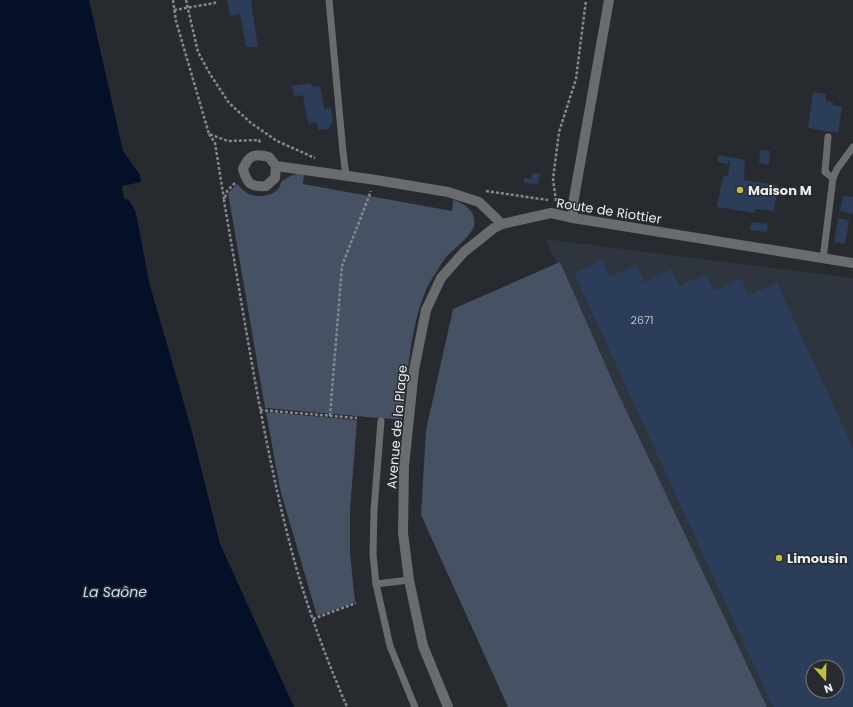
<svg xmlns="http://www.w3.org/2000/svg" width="853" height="707" viewBox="0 0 853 707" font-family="Poppins,sans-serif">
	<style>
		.built { fill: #2f353e; fill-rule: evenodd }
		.green { fill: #465163 }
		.water { fill: #031027 }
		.building { fill: #2b3d58; fill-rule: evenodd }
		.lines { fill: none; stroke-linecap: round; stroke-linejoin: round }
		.path { stroke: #85888b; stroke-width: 2.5; stroke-dasharray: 3 2; stroke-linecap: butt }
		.lane { stroke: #696b6d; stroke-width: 7 }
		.street { stroke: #696b6d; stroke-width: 10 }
		.poi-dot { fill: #c0be41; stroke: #272a2e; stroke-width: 1.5 }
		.labels { text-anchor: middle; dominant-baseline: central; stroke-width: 3; stroke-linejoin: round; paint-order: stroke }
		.number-label { font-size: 11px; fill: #bac0c8 }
		.poi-label { font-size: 13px; font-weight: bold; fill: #eaecee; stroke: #272a2e; text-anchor: start }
		.street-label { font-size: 13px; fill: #eaecee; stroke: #272a2e }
		.water-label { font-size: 14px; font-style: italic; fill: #c7dcfc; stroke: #272a2e }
	</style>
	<rect width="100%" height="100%" fill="#272a2e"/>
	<!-- built -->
	<path class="built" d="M545,239L853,278V707H767ZM813,667H837V691H813Z"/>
	<!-- green -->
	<g class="green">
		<path d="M298,174L304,175L303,184L452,211L453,200C465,203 477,212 474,226C472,235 453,250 446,257C441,264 436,273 431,280C410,318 408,377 402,420L265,408L228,193L237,184C241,188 244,192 249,194C260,199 280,195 281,182L290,176Z"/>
		<polygon points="560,262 617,391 767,707 508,707 421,515 426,430 453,309"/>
		<polygon points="266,412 357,420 350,510 350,553 355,602 317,616 280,489"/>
	</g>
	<!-- water -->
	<polygon class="water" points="0,0 89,0 123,151 140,175 141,182 122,186 124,199 129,200 136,213 149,282 191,428 220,544 294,707 0,707"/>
	<!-- building -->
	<g class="building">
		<polygon points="227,0 251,0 258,46 249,48 248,46 246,47 240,14 230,16"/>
		<polygon points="311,83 312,87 320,86 324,109 331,108 333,121 328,129 318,130 317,122 308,124 303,95 294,97 292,86"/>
		<polygon points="813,92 826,94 826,101 833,102 833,105 842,107 838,133 808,128"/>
		<polygon points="760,150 770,151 769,165 759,163"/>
		<polygon points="718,155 745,160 744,180 778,185 774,211 755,209 754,213 717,207 723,176 728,176 730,162 728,161 728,164 717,162"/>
		<polygon points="532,173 540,174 538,184 524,183 524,178 531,179"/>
		<polygon points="843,196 853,197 853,214 840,211"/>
		<polygon points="838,218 849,220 845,244 834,242"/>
		<polygon points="751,222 768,224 767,232 750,230"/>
		<path d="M602,260L609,277L637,265L644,282L671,269L679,286L706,274L714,291L741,278L749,295L777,283L853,448V707H773L574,273ZM813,667H837V691H813Z"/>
	</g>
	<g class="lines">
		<!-- path -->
		<g class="path">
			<polyline points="173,0 176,21 209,134 228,141 259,140 260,143"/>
			<polyline points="186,0 198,52 210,74 229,103 251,123 277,141 315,158"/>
			<polyline points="174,10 215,3 215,0"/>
			<polyline points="209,134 215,143 224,199"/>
			<path d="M235,183L227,191L224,201C245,320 262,439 293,556C307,607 326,658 347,707"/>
			<polyline points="486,191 548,200"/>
			<polyline points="556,201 553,179 559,132 576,79 586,0"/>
			<polyline points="260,410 357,418"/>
			<polyline points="330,416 342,266 371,191"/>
			<polyline points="313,619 356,603"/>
		</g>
		<!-- lane -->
		<g class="lane">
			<polyline points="329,0 343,152 346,176"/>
			<polyline points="828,137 825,172 833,178"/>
			<polyline points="823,259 833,178 837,169 853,147"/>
			<polyline points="381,421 374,510 373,554 376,584 390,646 415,707"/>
			<polyline points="376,584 409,580"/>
		</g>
		<!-- street -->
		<g class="street">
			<path d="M276,166L275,178L266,186C251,187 247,184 243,169C249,155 254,153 269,157L276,166L376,180L448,192L479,202L502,224"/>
			<polyline points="573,218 573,204 609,0"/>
			<polyline points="448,707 423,646 409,580 403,533 404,466 414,370 426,310 441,278 464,252 494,228 502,224 551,213 573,218 853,263"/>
		</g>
	</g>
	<!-- markers -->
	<g class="poi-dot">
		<circle cx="740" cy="190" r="4"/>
		<circle cx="779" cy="558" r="4"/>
	</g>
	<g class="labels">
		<!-- number labels -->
		<g class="number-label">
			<text x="642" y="320">2671</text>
		</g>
		<!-- poi labels -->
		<g class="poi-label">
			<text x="748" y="190">Maison M</text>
			<text x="787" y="558">Limousin</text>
		</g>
		<!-- street labels -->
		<g class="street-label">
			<text transform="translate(609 211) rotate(9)">Route de Riottier</text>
			<text transform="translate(397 427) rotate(-85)">Avenue de la Plage</text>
		</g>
		<!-- water labels -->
		<g class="water-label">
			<text x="115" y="592">La Saône</text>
		</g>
	</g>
	<!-- north arrow -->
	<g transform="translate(825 679) rotate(160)"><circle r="19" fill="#272a2e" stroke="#75787b"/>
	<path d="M0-3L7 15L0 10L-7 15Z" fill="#c0be41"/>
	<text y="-6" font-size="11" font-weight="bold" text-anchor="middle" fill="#eaecee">N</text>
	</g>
</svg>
